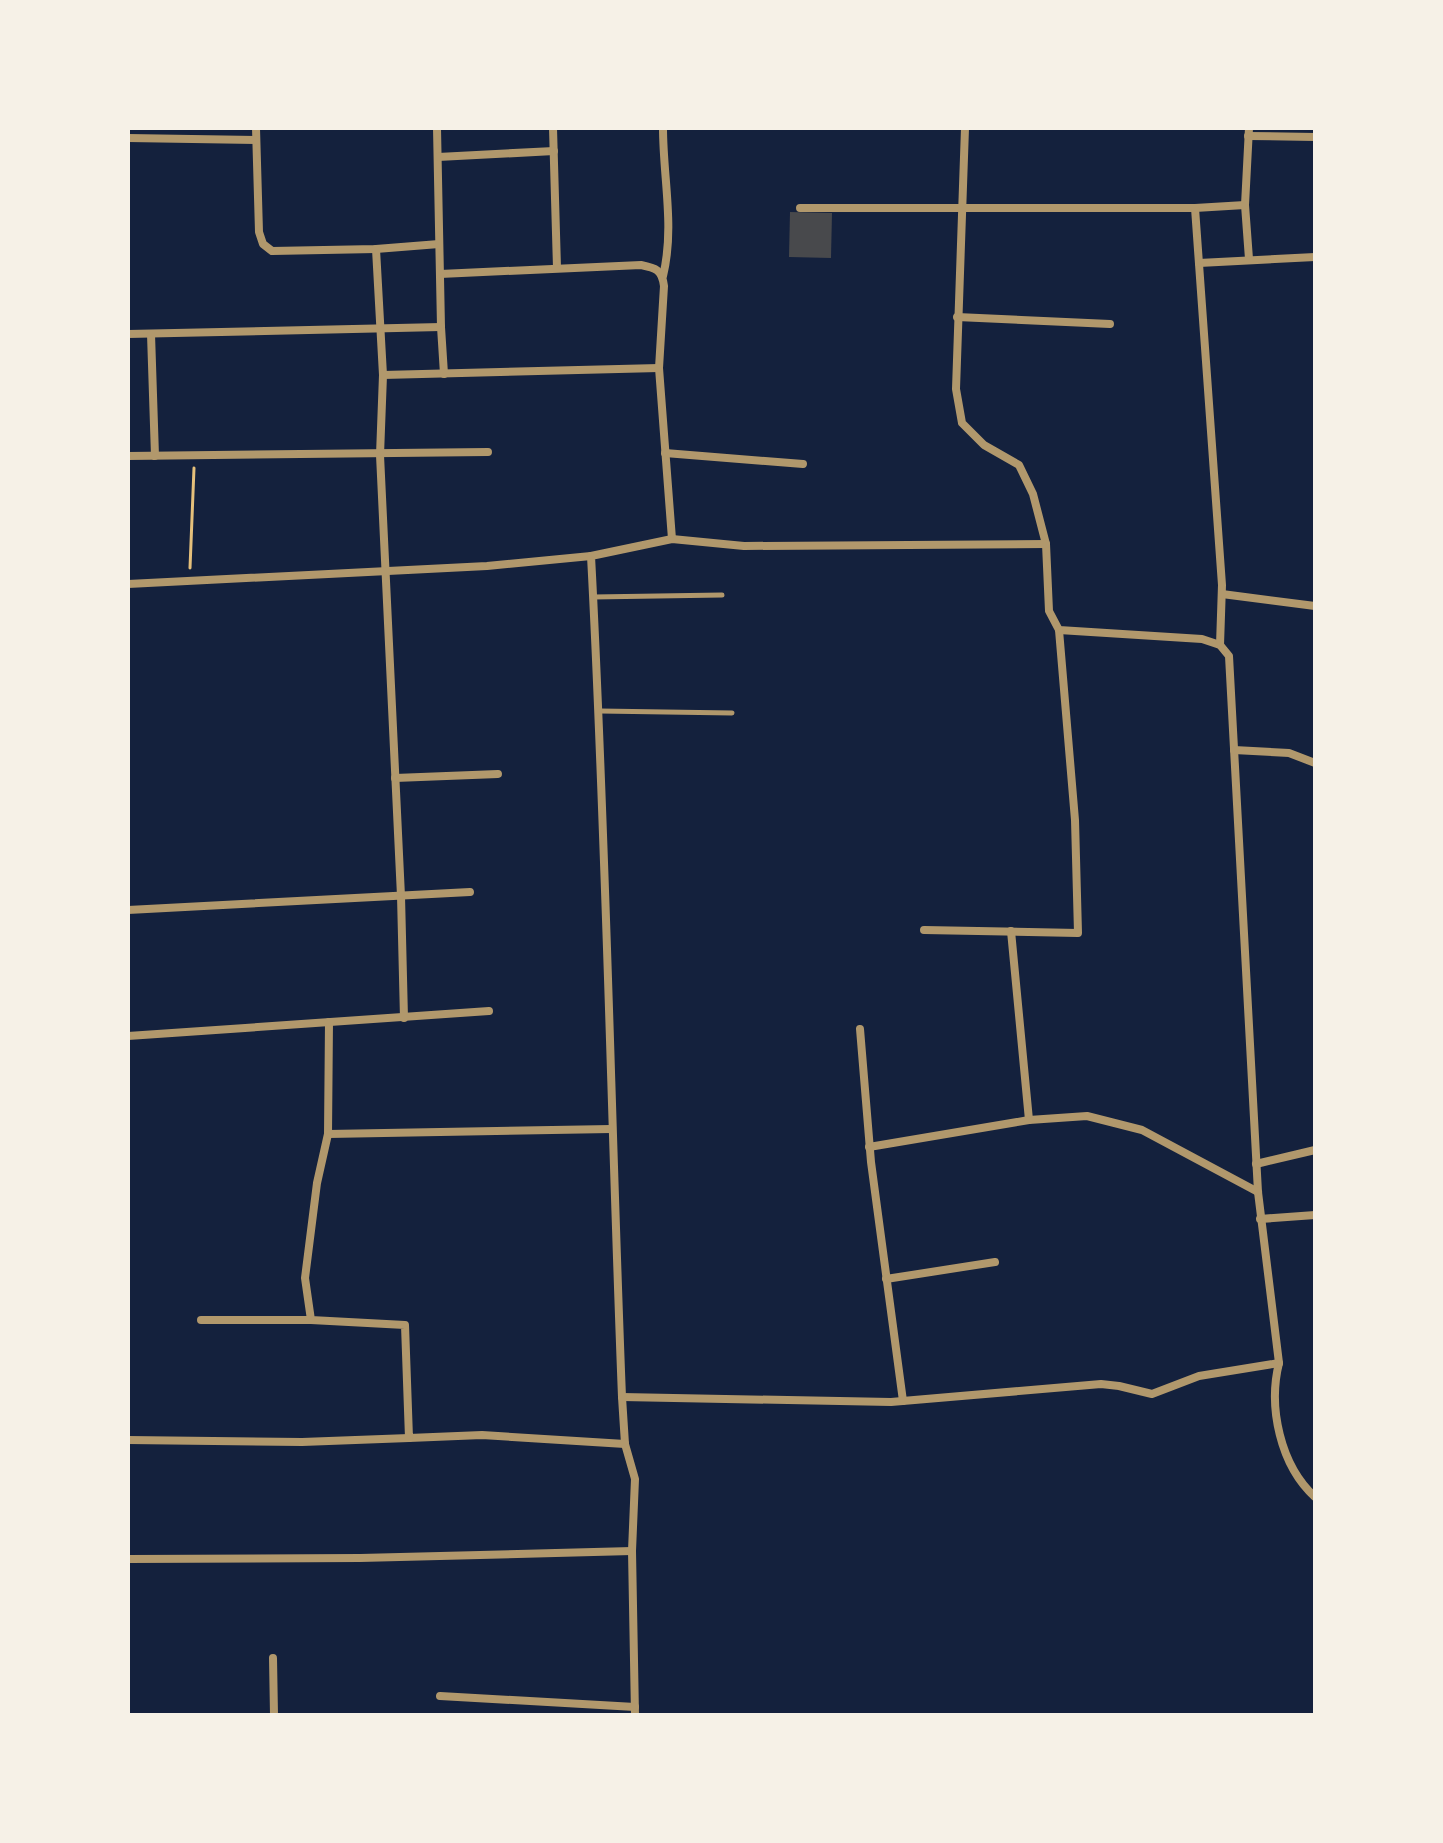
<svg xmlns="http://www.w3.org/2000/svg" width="1443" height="1843" viewBox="0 0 1443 1843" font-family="Spectral,serif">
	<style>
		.building { fill: #48494c }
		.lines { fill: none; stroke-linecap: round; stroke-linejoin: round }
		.path { stroke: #e5c07b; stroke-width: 3 }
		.service { stroke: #b1986c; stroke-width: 5 }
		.minor { stroke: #b1986c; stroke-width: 8 }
	</style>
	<rect width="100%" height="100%" fill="#14213d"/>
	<!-- building -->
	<polygon class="building" points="790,212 832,213 831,258 789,257"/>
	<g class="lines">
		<!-- path -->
		<polyline class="path" points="190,568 194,468"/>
		<!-- service -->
		<g class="service">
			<polyline points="593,597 722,595"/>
			<polyline points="600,711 732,713"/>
		</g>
		<!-- minor -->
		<g class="minor">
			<polyline points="256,128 259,232 263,244 272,251 376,249 439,244"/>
			<polyline points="437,128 441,327 444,374"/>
			<polyline points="553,128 557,268"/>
			<path d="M965,128L956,389L962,423L984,445L1019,465L1033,494L1046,544L1049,611L1059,630L1202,639L1220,645L1229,656L1258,1192L1279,1363C1268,1407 1280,1465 1315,1497"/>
			<polyline points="1249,128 1245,205 1249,259"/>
			<polyline points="1248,136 1315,137"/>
			<polyline points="128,138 256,140"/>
			<polyline points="438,157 554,151"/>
			<polyline points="800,208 1195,208 1245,205"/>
			<polyline points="1195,208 1222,585 1220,645"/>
			<polyline points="376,249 383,375 380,455 401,896 404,1018"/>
			<polyline points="1199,263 1315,257"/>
			<path d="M440,274L641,265C656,268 662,270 664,286L659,368L672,539"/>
			<path d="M663,276C675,227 663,178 663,128"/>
			<polyline points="957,317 1110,324"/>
			<polyline points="128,334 441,327"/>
			<polyline points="151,334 155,456"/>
			<polyline points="383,375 659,368"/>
			<polyline points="665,453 803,464"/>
			<polyline points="128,456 488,452"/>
			<polyline points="128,584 487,566 591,556"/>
			<polyline points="1222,594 1315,606"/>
			<polyline points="1234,750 1289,753 1315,763"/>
			<polyline points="395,778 498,774"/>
			<polyline points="128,910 470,892"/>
			<polyline points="924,930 1078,933 1075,820 1059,630"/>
			<polyline points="1011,931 1029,1120"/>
			<polyline points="329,1022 328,1134 317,1183 305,1278 311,1320 405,1325 409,1438 482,1435 625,1444"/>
			<polyline points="860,1029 871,1162 903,1401"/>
			<polyline points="128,1036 489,1011"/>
			<polyline points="328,1134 611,1129"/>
			<polyline points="869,1147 1029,1120 1087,1116 1142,1130 1258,1192"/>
			<polyline points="1256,1164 1315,1150"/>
			<polyline points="1260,1219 1315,1215"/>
			<polyline points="886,1279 995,1262"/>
			<polyline points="201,1320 311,1320"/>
			<polyline points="622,1397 891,1402 1101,1384 1119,1386 1152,1394 1199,1376 1279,1363"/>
			<polyline points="128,1440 302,1442 409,1438"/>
			<polyline points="128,1559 360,1558 632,1551"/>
			<polyline points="273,1658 274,1715"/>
			<polyline points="440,1696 635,1707"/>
			<path d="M635,1715L632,1551L635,1479L625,1444L622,1397C611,1117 606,836 591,556L672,539L744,546L1046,544"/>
		</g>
	</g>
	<!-- border -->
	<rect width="1443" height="1843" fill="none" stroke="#f6f1e7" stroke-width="260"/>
</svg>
